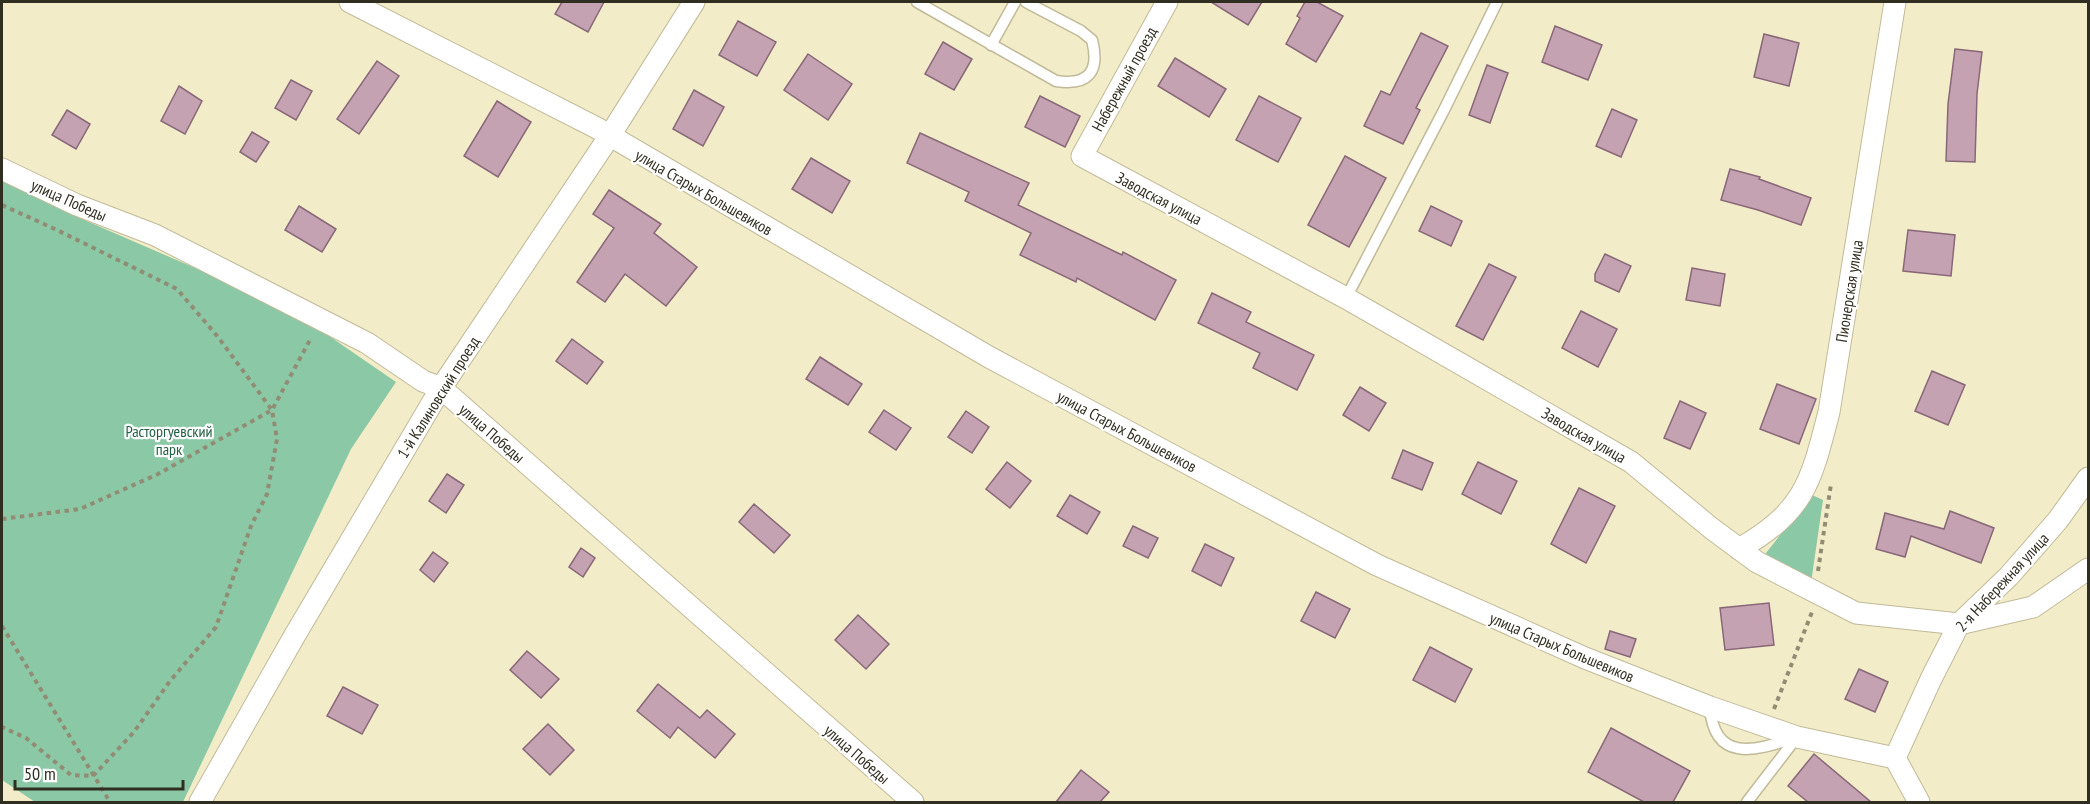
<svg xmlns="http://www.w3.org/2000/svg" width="2090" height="804" viewBox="0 0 2090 804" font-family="'PT Sans Narrow',sans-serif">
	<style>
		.green { fill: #8bc8a6 }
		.building { fill: #c4a2b2; stroke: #886878; stroke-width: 1.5 }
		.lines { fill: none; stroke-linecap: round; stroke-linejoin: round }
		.service-casing { stroke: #c1ba99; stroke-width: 13 }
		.minor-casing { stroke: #c1ba99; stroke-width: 23 }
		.path { stroke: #918d74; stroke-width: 4; stroke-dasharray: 4.5 4.5; stroke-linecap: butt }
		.service { stroke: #fff; stroke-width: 10 }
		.minor { stroke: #fff; stroke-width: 21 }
		.labels { text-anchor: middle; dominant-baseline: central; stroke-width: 4.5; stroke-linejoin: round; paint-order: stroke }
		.street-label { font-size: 16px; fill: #302e20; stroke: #fff }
		.park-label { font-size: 16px; fill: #226243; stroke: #fff }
	</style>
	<rect width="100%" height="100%" fill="#f3ecc9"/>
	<!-- green -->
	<g class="green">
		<polygon points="2,181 68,213 239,287 316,327 396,382 351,449 183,802 35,802 2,780"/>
		<polygon points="1812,495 1823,500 1811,583 1768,558 1766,553"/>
	</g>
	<!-- building -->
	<g class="building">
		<polygon points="562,2 604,2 588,32 555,14"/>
		<polygon points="1211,2 1262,2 1248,25"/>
		<polygon points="1305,2 1317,2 1343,16 1316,62 1286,44 1300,18 1297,16"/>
		<polygon points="738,21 776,42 757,76 719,55"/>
		<polygon points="1555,26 1602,45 1588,80 1542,62"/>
		<polygon points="1421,33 1448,46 1416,108 1420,110 1403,144 1364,126 1381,91 1390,95"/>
		<polygon points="1764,34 1799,43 1789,86 1754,77"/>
		<polygon points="943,42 972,59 954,90 925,74"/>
		<polygon points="1955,49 1982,52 1977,94 1975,162 1946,161 1948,104"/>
		<polygon points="808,54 852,84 828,120 784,90"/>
		<polygon points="1175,58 1226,89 1209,117 1158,86"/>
		<polygon points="377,61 399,76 359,134 337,119"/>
		<polygon points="1487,65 1508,73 1490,123 1469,115"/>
		<polygon points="291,80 312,91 296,120 275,108"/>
		<polygon points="179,86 202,101 185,134 161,121"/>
		<polygon points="694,90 724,107 703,146 673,129"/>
		<polygon points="1040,96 1080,116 1065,147 1025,127"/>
		<polygon points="1259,96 1301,118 1278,162 1236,140"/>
		<polygon points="497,101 531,122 498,177 464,156"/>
		<polygon points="1612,109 1637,120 1621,157 1596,146"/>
		<polygon points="67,110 90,124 76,149 52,135"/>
		<polygon points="252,132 269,142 256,162 240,152"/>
		<polygon points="920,133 1029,183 1018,205 1122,255 1123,252 1176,280 1155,320 1077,278 1076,282 1020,255 1031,233 965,201 969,192 907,163"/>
		<polygon points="1345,156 1386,178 1349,247 1308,225"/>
		<polygon points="811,158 850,181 832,213 792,189"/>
		<polygon points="1730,169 1760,177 1759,179 1811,198 1801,225 1758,210 1721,200"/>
		<polygon points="609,190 661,224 654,233 697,267 666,306 625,274 605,302 577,282 614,228 593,214"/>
		<polygon points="299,206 336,229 322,252 285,230"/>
		<polygon points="1431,206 1462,221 1451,246 1419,231"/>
		<polygon points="1908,230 1955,235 1951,276 1903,271"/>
		<polygon points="1605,254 1631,266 1619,292 1595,281 1595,274"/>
		<polygon points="1489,264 1516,277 1483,340 1456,326"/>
		<polygon points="1692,268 1725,274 1720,306 1686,300"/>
		<polygon points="1212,293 1251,312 1246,322 1314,355 1297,390 1253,368 1260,353 1198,323"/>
		<polygon points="1581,311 1617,329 1598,367 1562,348"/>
		<polygon points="572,339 603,362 587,384 556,361"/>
		<polygon points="820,357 862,384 848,405 806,379"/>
		<polygon points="1932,371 1965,385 1948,425 1915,411"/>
		<polygon points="1777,384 1816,399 1799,444 1760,429"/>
		<polygon points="1360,387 1386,403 1369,431 1343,415"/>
		<polygon points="1680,401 1706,413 1690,449 1664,438"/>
		<polygon points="884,410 911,428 896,450 869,432"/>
		<polygon points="966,411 989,427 972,453 948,437"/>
		<polygon points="1403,450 1433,463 1422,490 1392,478"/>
		<polygon points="1007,462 1031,481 1010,508 986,489"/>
		<polygon points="1478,462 1517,481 1501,514 1462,494"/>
		<polygon points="447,474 464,485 446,513 429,501"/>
		<polygon points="1579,488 1615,506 1586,563 1551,544"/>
		<polygon points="1070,495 1100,512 1087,534 1057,516"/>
		<polygon points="754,504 790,535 774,553 739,522"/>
		<polygon points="1950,511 1994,528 1981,563 1911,536 1905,557 1876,549 1885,513 1944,529"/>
		<polygon points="1133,526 1158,538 1148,558 1123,546"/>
		<polygon points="1205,544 1234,558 1221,586 1192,571"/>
		<polygon points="581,548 595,558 583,577 569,567"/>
		<polygon points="433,552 448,563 434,582 420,570"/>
		<polygon points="1316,592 1350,609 1335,638 1301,621"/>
		<polygon points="1769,603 1774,645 1725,650 1720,608"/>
		<polygon points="858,615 889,644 866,669 835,640"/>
		<polygon points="1610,631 1636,639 1630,657 1605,649"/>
		<polygon points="1430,647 1472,669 1455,702 1413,680"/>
		<polygon points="527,651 559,679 541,698 510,670"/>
		<polygon points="1859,669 1888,682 1875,712 1845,699"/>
		<polygon points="658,684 700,718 707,710 735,734 715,758 678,727 670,738 637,711"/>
		<polygon points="343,687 378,705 362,734 327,716"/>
		<polygon points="548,724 574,750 550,775 523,749"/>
		<polygon points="1611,728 1690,771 1673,802 1644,802 1588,772"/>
		<polygon points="1814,754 1871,802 1808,802 1788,786"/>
		<polygon points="1081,770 1109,792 1100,802 1056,802"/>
	</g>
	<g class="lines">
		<!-- service casing -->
		<g class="service-casing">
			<g id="service">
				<path d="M917,2L1056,81C1089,86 1100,71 1092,40L1081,31L1026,2"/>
				<polyline points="991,45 1015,2"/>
				<polyline points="1346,298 1444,110 1497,2"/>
				<path d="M1710,707C1714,763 1755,751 1794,738"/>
				<polyline points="1747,802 1797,737"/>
			</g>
		</g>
		<!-- minor casing -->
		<g class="minor-casing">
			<g id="minor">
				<polyline points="350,2 597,128 989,357 1377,565 1585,658 1710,707 1797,737 1895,758 1919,802"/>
				<polyline points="1167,2 1082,156 1346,298 1631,462 1711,528 1757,562 1856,613 1959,624 2033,607 2088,569"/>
				<polyline points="2,169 77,205 155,235 367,343 423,381 441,388 913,802"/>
				<path d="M1739,549C1805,511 1811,482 1829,412L1895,2"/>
				<polyline points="1895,758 1931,679 1959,624 2009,576 2058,520 2088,478"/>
				<polyline points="200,802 295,635 441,388 609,137 694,2"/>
			</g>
		</g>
		<!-- path -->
		<g class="path">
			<polyline points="2,205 57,230 177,289 218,337 272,410 277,439 267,494 251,526 216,627 170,681 134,732 93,776 71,775 26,738 2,727"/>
			<polyline points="2,519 80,509 158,474 272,410 311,338"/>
			<polyline points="1818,571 1831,484"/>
			<polyline points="2,626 110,802"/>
			<polyline points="1774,709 1812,612"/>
		</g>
		<!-- service -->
		<use href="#service" class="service"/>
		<!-- minor -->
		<use href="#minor" class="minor"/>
	</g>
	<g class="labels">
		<!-- street labels -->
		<g class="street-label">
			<text transform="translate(1124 79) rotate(-61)">Набережный проезд</text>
			<text transform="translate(704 192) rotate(30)">улица Старых Большевиков</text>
			<text transform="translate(1159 198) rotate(28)">Заводская улица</text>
			<text transform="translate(69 200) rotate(24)">улица Победы</text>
			<text transform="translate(1849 291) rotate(-81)">Пионерская улица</text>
			<text transform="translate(438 397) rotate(-58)">1-й Калиновский проезд</text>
			<text transform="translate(1127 431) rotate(28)">улица Старых Большевиков</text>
			<text transform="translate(492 433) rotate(41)">улица Победы</text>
			<text transform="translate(1584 435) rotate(30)">Заводская улица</text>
			<text transform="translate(2002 582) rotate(-47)">2-я Набережная улица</text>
			<text transform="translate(1562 647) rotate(23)">улица Старых Большевиков</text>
			<text transform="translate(857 754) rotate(41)">улица Победы</text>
		</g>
		<!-- park labels -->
		<g class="park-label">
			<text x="169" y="431">Расторгуевский<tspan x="169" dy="18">парк</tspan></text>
		</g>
	</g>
	<!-- border -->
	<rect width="2090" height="804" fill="none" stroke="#302e20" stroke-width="6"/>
	<!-- scale -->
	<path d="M15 780v9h168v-9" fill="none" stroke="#302e20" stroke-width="3"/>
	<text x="24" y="780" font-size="18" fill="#302e20" stroke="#ffffff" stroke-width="4.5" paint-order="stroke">50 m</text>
</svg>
